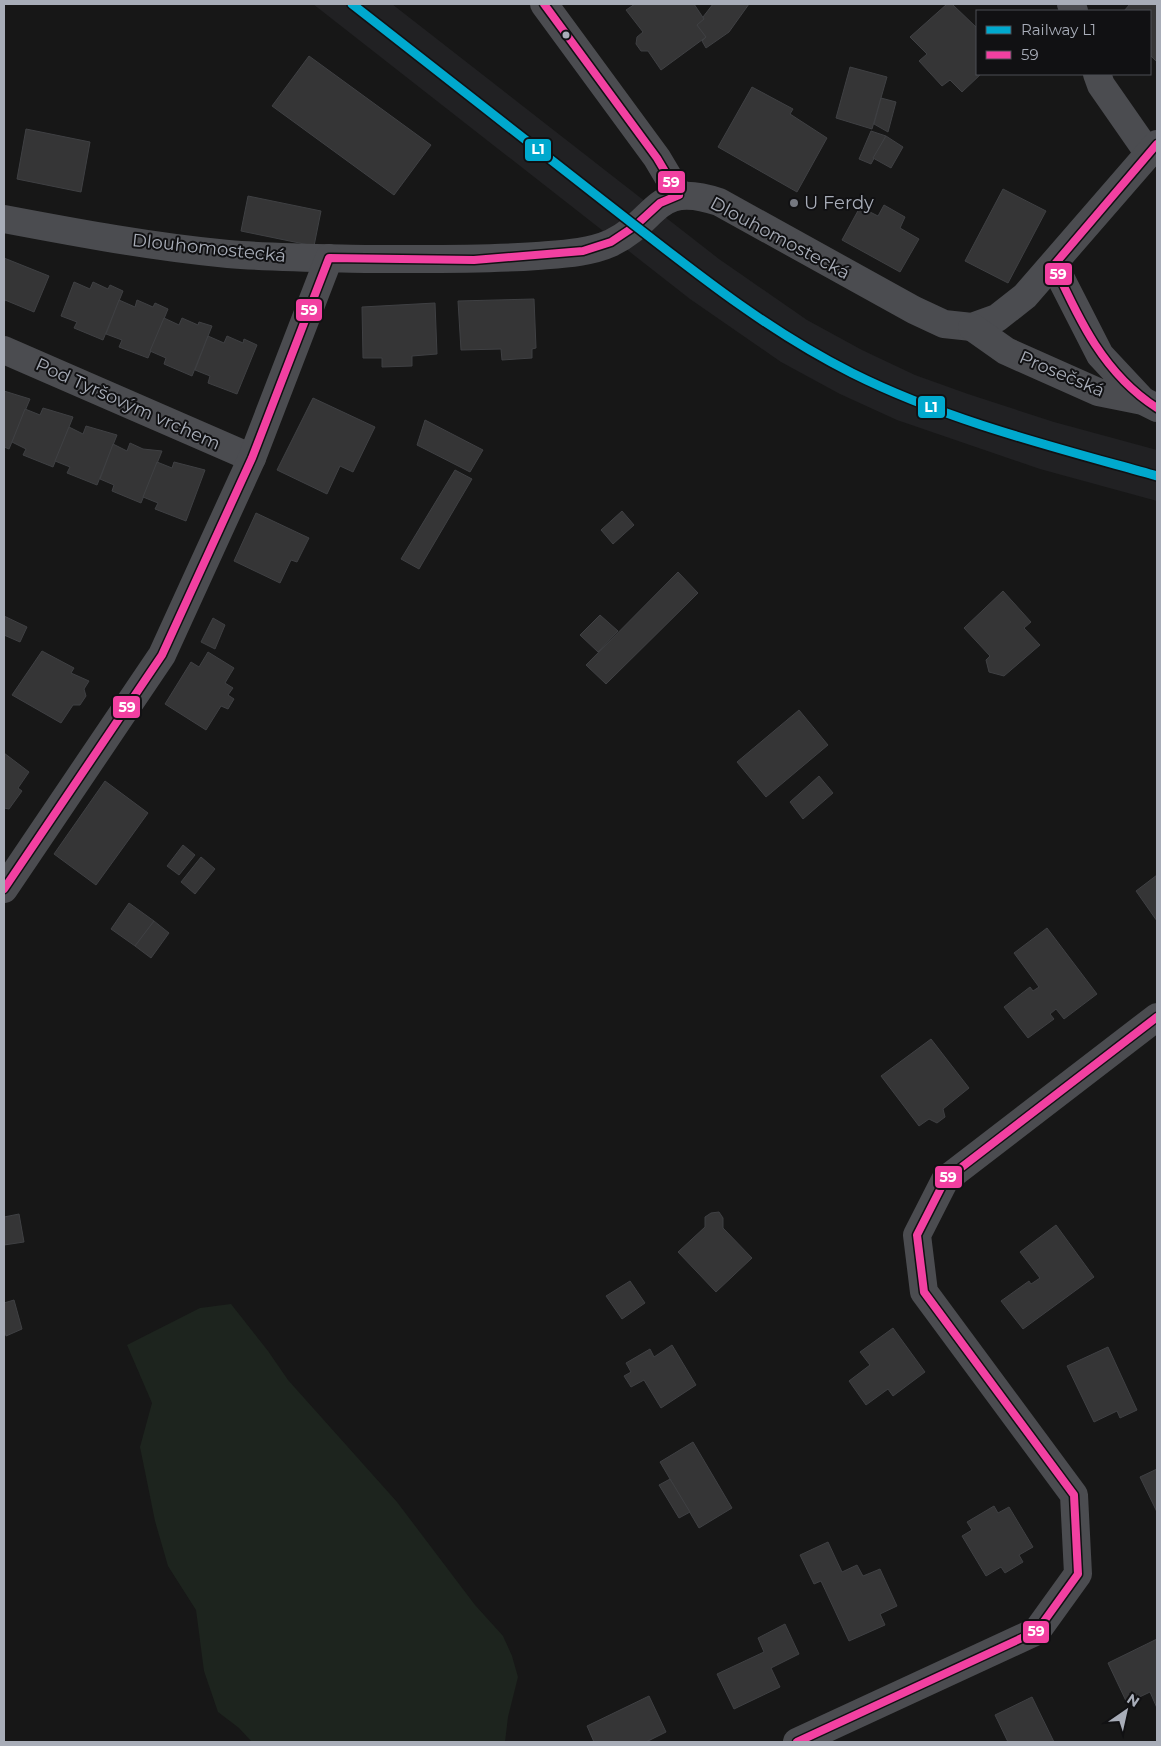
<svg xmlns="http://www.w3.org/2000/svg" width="1161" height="1746" viewBox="0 0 1161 1746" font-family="Montserrat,sans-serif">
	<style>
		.built { fill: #212123 }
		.green { fill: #1d241e }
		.building { fill: #353536; stroke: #3f4043 }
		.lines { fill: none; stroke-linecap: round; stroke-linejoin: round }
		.minor { stroke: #4b4c50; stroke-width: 28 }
		.bus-1-casing { stroke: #111113; stroke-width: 11 }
		.bus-1 { stroke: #f240a1; stroke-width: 8 }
		.rail-1-casing { stroke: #111113; stroke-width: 12 }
		.rail-1 { stroke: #00a9ce; stroke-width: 9 }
		.bus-dot { fill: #a8adb8; stroke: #111113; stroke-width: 2 }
		.poi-dot { fill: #757880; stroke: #111113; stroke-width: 2 }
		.labels { text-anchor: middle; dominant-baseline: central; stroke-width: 4; stroke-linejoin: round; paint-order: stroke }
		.poi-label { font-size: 18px; fill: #a8adb8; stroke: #111113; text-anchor: start }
		.street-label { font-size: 18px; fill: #a8adb8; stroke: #111113 }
		.line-badge { stroke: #111113; stroke-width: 2 }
		.badge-label { font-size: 14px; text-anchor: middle; font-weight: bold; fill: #fff }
	</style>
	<rect width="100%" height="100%" fill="#171717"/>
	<!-- built -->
	<polygon class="built" points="313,4 392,4 719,259 807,320 862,350 915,375 968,394 1054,422 1157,450 1157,501 1040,469 897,420 840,394 781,362 690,299"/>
	<!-- green -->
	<polygon class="green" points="231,1304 268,1351 288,1380 397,1502 475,1605 503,1636 512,1656 518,1677 508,1717 505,1742 252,1742 239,1728 218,1712 204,1671 196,1610 168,1566 155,1521 140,1447 152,1403 127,1345 200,1308"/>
	<!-- building -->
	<g class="building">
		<polygon points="635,4 694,4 704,19 697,25 706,37 661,70 648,51 641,51 636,44 637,37 643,32 626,10"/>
		<polygon points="713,4 749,4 729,32 706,48 702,41 706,37 697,25 704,19 703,17"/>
		<polygon points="947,4 952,4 977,28 977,74 981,74 962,92 950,80 942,86 919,61 927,54 910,37"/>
		<polygon points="1130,4 1157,4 1157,62 1150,55 1150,11 1124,11"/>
		<polygon points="309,56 431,145 394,195 272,106"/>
		<polygon points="850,67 887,77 872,129 836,118"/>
		<polygon points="752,87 793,109 790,114 827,138 797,192 718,147"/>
		<polygon points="881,98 896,102 888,132 874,124"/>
		<polygon points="26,129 90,142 81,192 17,179"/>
		<polygon points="871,131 886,136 871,164 859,159"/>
		<polygon points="886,136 903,147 891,168 873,158"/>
		<polygon points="1003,189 1046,211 1008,283 965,261"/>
		<polygon points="248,196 321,211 314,246 241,231"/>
		<polygon points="884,205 905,217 900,228 919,239 900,272 842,240 860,207 878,216"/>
		<polygon points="4,258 49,276 34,312 5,300 4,304"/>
		<polygon points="74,282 90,289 93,282 108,289 110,285 123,291 103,340 74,328 77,322 61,316"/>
		<polygon points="534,299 536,348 532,349 532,358 502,360 501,349 461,350 458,301"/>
		<polygon points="119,300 135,307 137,300 153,307 155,303 168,309 148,358 119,347 122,340 106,334"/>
		<polygon points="435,303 437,354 412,356 412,366 382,367 382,358 363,358 362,307"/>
		<polygon points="164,318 179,325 182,318 198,325 199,322 212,326 192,376 164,364 166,358 150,351"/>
		<polygon points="208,336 224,343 227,336 243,343 244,339 257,345 237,394 208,383 210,376 195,370"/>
		<polygon points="4,391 30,399 9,449 4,447"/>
		<polygon points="313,398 375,427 353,472 340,466 327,494 277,470"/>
		<polygon points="43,408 73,417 53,467 23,455 26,449 12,442 25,409 40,415"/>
		<polygon points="425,420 483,450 470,472 417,445"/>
		<polygon points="86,426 117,435 97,485 67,473 70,467 55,461 69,427 83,434"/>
		<polygon points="130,443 143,449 162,451 141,503 112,491 114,485 100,479 113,444 127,451"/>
		<polygon points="157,462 172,468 174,462 205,470 186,521 155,509 158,503 143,497"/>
		<polygon points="455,470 472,479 419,569 401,559"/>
		<polygon points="622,511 634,525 613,544 601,530"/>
		<polygon points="256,513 309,538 297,562 291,560 280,583 234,561"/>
		<polygon points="678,572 698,593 606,684 586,665"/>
		<polygon points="1003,591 1031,622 1024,628 1040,645 1004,676 989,672 986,660 990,656 964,628"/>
		<polygon points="600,615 618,631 598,652 580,635"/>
		<polygon points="4,616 27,627 20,642 4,635"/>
		<polygon points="213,618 225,625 215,649 201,642"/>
		<polygon points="42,651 74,668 71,673 89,681 84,689 86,696 80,705 73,705 61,723 12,695"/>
		<polygon points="208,652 234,668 225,683 233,688 228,695 234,699 228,709 221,706 206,730 165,704 191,662 199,667"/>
		<polygon points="799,710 828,745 766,797 737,762"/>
		<polygon points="4,753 29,772 18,788 22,791 9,809 4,808"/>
		<polygon points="819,776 833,793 803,819 790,802"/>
		<polygon points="105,781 148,813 96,885 54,854"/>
		<polygon points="183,845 195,855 179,875 167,866"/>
		<polygon points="201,857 215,869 195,894 181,882"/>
		<polygon points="1157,875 1157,921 1136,891"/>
		<polygon points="129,903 154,921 135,946 111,929"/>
		<polygon points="154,921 169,933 151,958 135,946"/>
		<polygon points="1047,928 1097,994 1064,1019 1056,1009 1050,1014 1054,1019 1028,1038 1004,1007 1030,987 1033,991 1039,987 1014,953"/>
		<polygon points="931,1039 969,1088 943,1109 945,1117 937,1123 929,1119 919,1126 881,1076"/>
		<polygon points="719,1212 723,1218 723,1228 752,1258 716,1292 678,1252 705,1227 705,1217 711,1213"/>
		<polygon points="19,1214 24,1242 4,1245 4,1217"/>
		<polygon points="1056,1225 1094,1277 1023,1329 1001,1301 1029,1281 1031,1284 1040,1278 1020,1252"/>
		<polygon points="630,1281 645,1303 622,1319 606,1296"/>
		<polygon points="14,1300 22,1329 6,1336 4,1328 4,1303"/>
		<polygon points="893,1328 925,1372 893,1396 888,1389 866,1405 849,1381 870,1365 860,1352"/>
		<polygon points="672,1345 696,1385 661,1408 644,1380 631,1387 624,1376 631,1372 626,1363 650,1349 654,1357"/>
		<polygon points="1108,1347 1137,1410 1120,1418 1117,1411 1094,1422 1067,1366"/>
		<polygon points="693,1442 732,1508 699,1528 660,1462"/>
		<polygon points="1157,1469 1157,1512 1140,1477"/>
		<polygon points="670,1479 690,1512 679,1518 659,1485"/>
		<polygon points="994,1506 998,1513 1009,1507 1033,1547 1019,1555 1023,1562 1005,1573 1001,1567 986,1576 962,1536 972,1530 967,1522"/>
		<polygon points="828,1542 842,1572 857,1565 863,1576 880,1569 897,1606 880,1614 885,1625 849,1641 821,1581 814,1584 800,1555"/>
		<polygon points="785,1624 799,1654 771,1668 780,1687 734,1709 717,1674 764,1652 758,1638"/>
		<polygon points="1157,1639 1157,1708 1150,1692 1127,1703 1108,1663"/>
		<polygon points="649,1696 666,1732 646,1742 594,1742 587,1726"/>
		<polygon points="1032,1697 1054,1742 1008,1742 995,1715"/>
	</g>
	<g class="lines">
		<!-- minor -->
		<g class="minor">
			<polyline points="544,4 657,158 679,195"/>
			<polyline points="1071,4 1074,11"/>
			<polyline points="1097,74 1101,85 1149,154"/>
			<path d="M4,219C78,233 153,247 228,254C275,258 324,258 371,259C427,259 482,260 537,256C561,254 589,253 611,243C659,220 654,180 719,202L914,310L944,324L972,327L997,318L1025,296L1157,144"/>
			<polyline points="1054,265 1100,355 1143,401"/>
			<polyline points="972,327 1006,351 1098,392 1143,401 1157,408"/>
			<polyline points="4,350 252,458"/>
			<polyline points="4,889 162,655 252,458 329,258"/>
			<polyline points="797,1742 1037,1631 1078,1574 1074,1495 924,1292 917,1235 945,1180 1157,1017"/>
		</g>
		<!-- bus-1 casing -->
		<g class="bus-1-casing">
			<g id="bus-1">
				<path d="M1157,144L1054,265C1079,320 1104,374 1157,408"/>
				<polyline points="4,889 162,655 252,458 329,258 474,260 583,251 611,242 635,226 660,203 679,195 657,158 544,4"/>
				<polyline points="797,1742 1037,1631 1078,1574 1074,1495 924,1292 917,1235 945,1180 1157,1017"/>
			</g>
		</g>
		<!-- bus-1 -->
		<use href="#bus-1" class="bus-1"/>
		<!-- rail-1 casing -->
		<g class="rail-1-casing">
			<path id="rail-1" d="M352,4C438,71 524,139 610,206C687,266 764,329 852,373C948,421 1054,447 1157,476"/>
		</g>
		<!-- rail-1 -->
		<use href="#rail-1" class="rail-1"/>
	</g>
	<!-- markers -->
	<circle class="bus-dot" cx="566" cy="35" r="4.5"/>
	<circle class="poi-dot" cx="794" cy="203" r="5"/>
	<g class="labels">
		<!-- poi labels -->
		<g class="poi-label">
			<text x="804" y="203">U Ferdy</text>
		</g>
		<!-- street labels -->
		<g class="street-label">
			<text transform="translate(780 238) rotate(28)">Dlouhomostecká</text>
			<text transform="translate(209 248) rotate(6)">Dlouhomostecká</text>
			<text transform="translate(1062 374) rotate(23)">Prosečská</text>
			<text transform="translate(128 404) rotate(24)">Pod Tyršovým vrchem</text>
		</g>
	</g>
	<g class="line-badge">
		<rect x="524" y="138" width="28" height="24" rx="5" fill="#00a9ce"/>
		<rect x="657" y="170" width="29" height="24" rx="5" fill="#f240a1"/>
		<rect x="1044" y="262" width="29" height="24" rx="5" fill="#f240a1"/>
		<rect x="295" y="298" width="28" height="24" rx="5" fill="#f240a1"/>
		<rect x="917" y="395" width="29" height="24" rx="5" fill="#00a9ce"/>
		<rect x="112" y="695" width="29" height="24" rx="5" fill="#f240a1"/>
		<rect x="934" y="1165" width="29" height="24" rx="5" fill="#f240a1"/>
		<rect x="1022" y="1620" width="28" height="24" rx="5" fill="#f240a1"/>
	</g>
	<g class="badge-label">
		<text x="538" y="154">L1</text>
		<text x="671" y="187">59</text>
		<text x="1058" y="279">59</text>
		<text x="309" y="315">59</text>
		<text x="931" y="412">L1</text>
		<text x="127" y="712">59</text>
		<text x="948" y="1182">59</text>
		<text x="1036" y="1636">59</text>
	</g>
	<!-- border -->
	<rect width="1161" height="1746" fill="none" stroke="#a8adb8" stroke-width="10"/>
	<!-- legend -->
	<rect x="976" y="10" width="175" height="65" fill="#111113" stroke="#4d4f55"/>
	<rect x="986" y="26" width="25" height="8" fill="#00a9ce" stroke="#4d4f55"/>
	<text x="1021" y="35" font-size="15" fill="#a8adb8">Railway L1</text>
	<rect x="986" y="51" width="25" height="8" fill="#f240a1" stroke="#4d4f55"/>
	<text x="1021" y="60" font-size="15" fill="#a8adb8">59</text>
	<!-- north arrow -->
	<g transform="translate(1126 1711) rotate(34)" stroke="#111113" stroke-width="4" paint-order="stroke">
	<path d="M0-4L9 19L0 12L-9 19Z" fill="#a8adb8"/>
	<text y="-8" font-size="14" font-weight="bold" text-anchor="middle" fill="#a8adb8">N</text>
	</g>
</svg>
